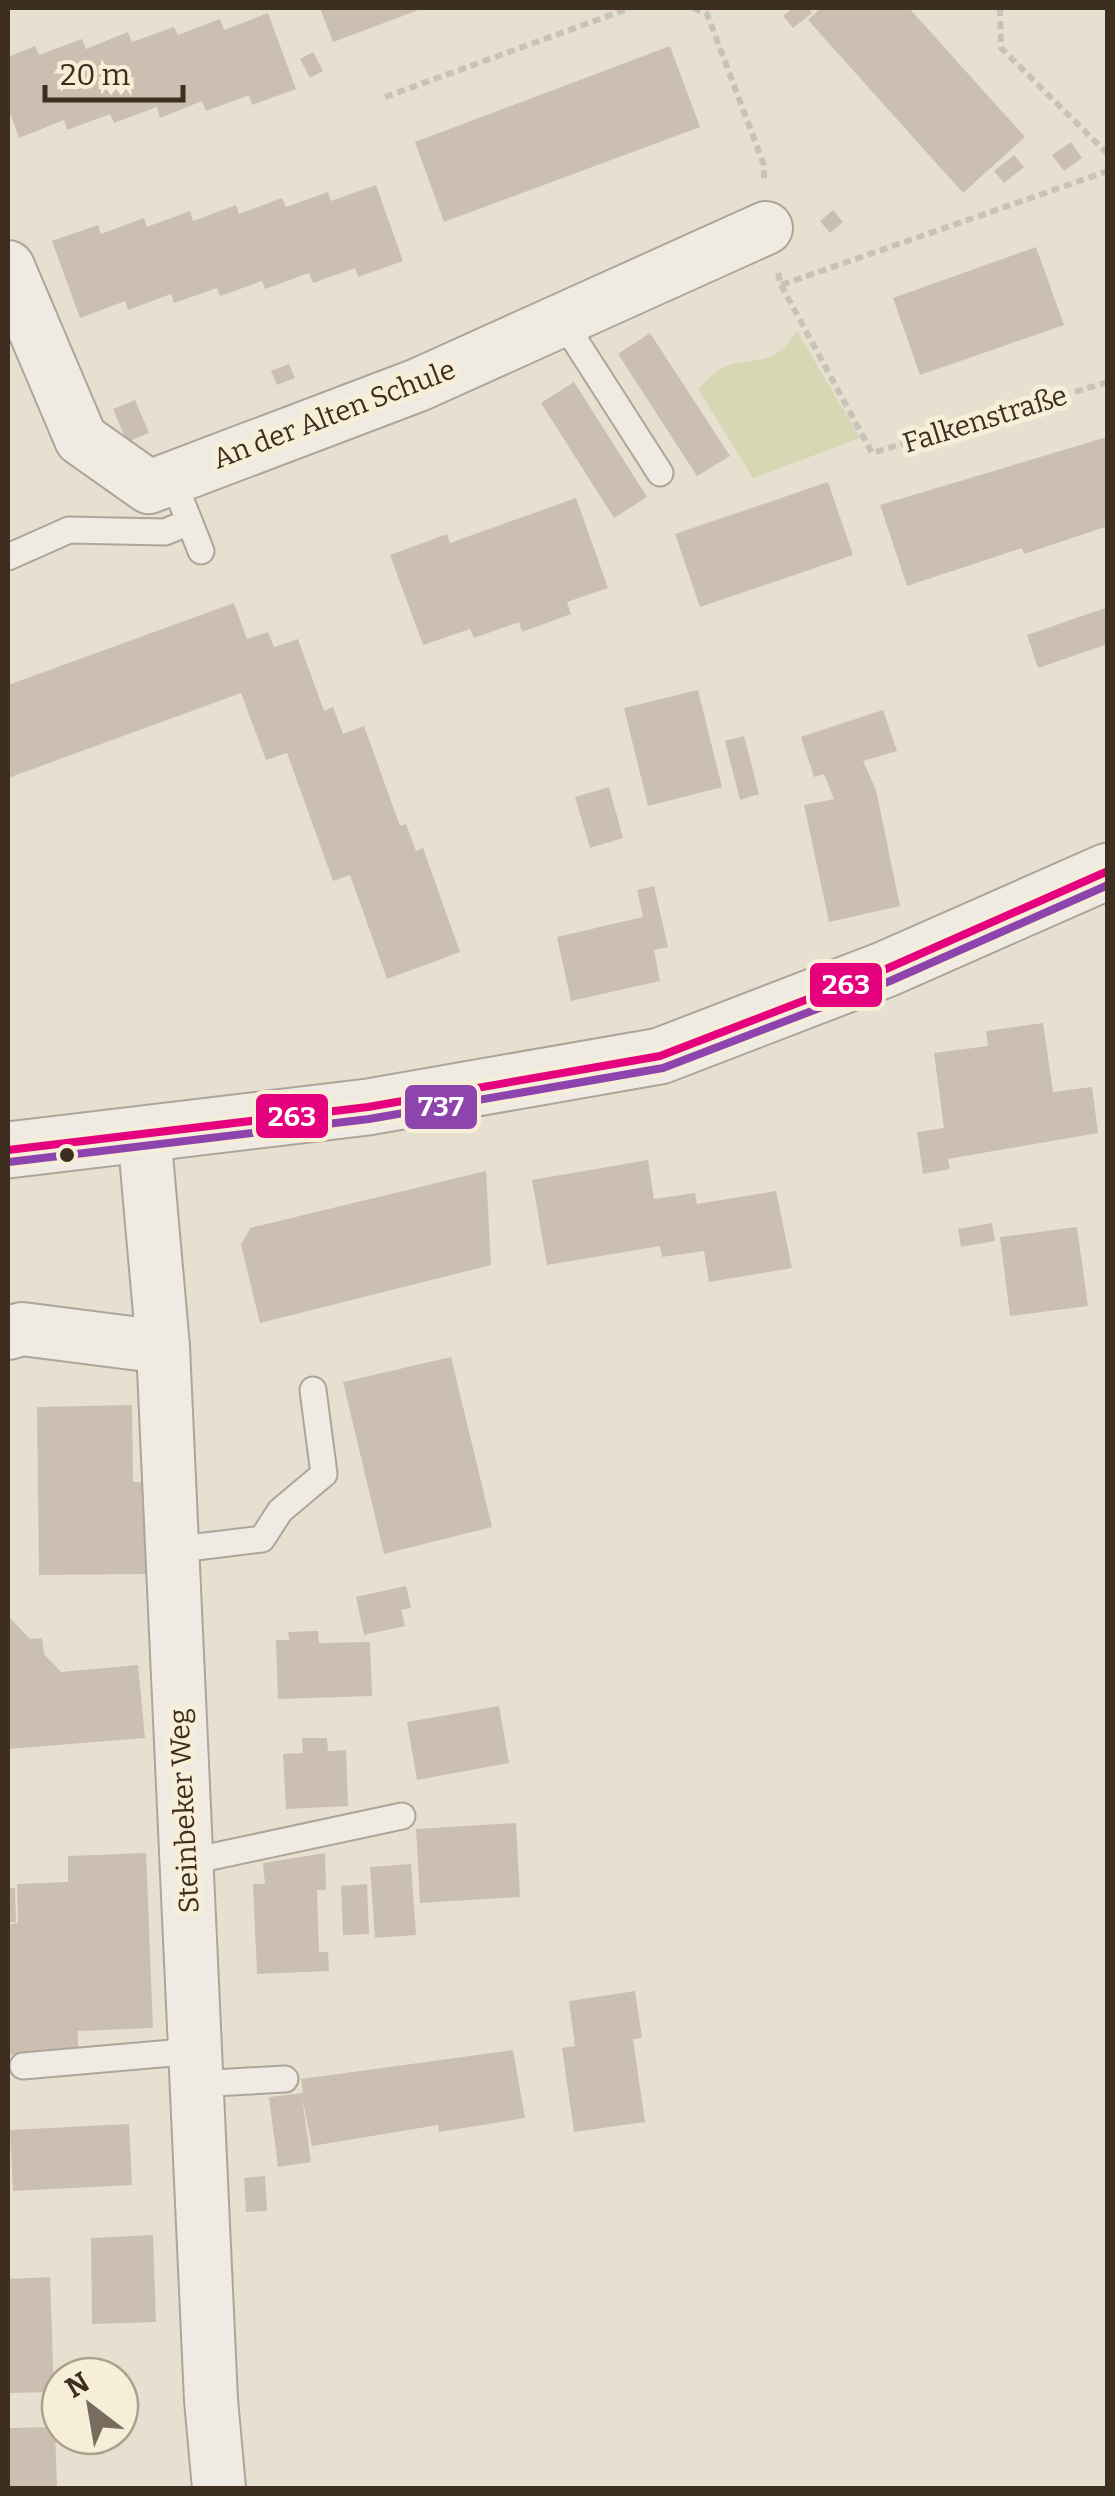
<svg xmlns="http://www.w3.org/2000/svg" width="1115" height="2496" viewBox="0 0 1115 2496" font-family="Bitter,serif">
	<style>
		.green { fill: #d6d7b3 }
		.building { fill: #cbbfb2 }
		.lines { fill: none; stroke-linecap: round; stroke-linejoin: round }
		.service-casing { stroke: #ada599; stroke-width: 29 }
		.minor-casing { stroke: #ada599; stroke-width: 56 }
		.tertiary-casing { stroke: #ada599; stroke-width: 59 }
		.path { stroke: #c8c2b9; stroke-width: 6; stroke-dasharray: 8 5; stroke-linecap: butt }
		.service { stroke: #efebe3; stroke-width: 25 }
		.minor { stroke: #efebe3; stroke-width: 52 }
		.tertiary { stroke: #efebe3; stroke-width: 55 }
		.bus-1-casing { stroke: #f7eed8; stroke-width: 15 }
		.bus-2-casing { stroke: #f7eed8; stroke-width: 15 }
		.bus-1 { stroke: #e5007d; stroke-width: 8 }
		.bus-2 { stroke: #8e44ad; stroke-width: 8 }
		.bus-dot { fill: #3d2e20; stroke: #f7eed8; stroke-width: 4 }
		.labels { text-anchor: middle; dominant-baseline: central; stroke-width: 10; stroke-linejoin: round; paint-order: stroke }
		.street-label { font-size: 28px; fill: #3d2e20; stroke: #f7eed8 }
		.line-badge { stroke: #f7eed8; stroke-width: 4 }
		.badge-label { font-size: 28px; text-anchor: middle; font-weight: bold; fill: #fff }
	</style>
	<rect width="100%" height="100%" fill="#e7e0d1"/>
	<!-- green -->
	<path class="green" d="M797,331L860,438L753,478L698,389C705,382 715,371 724,367C754,356 773,369 797,331Z"/>
	<!-- building -->
	<g class="building">
		<polygon points="320,8 424,8 333,42"/>
		<polygon points="793,8 808,8 812,13 793,28 783,16"/>
		<polygon points="821,8 909,8 1025,137 963,193 808,20"/>
		<polygon points="268,13 296,89 252,105 249,95 206,111 202,101 160,118 157,107 114,123 110,114 67,130 64,120 19,138 8,107 8,57 35,46 39,55 82,39 86,49 128,32 132,42 174,27 178,35 220,19 224,30"/>
		<polygon points="670,46 700,127 444,222 415,142"/>
		<polygon points="313,52 323,71 310,78 300,59"/>
		<polygon points="1071,142 1082,158 1064,171 1052,155"/>
		<polygon points="1014,155 1024,167 1004,183 994,171"/>
		<polygon points="376,185 403,261 358,277 355,268 313,283 309,273 265,289 262,281 220,296 217,288 174,303 171,294 128,310 125,301 80,318 52,241 98,225 101,234 144,218 147,227 190,211 193,221 236,205 239,214 282,198 286,207 328,192 331,201"/>
		<polygon points="833,210 843,222 830,233 820,221"/>
		<polygon points="1036,247 1064,325 920,375 893,298"/>
		<polygon points="650,333 730,456 697,476 618,354"/>
		<polygon points="289,364 295,378 277,385 271,371"/>
		<polygon points="574,382 647,497 614,518 541,403"/>
		<polygon points="135,400 149,433 127,442 113,409"/>
		<polygon points="1107,437 1108,526 1024,554 1022,548 907,586 880,505"/>
		<polygon points="828,482 853,555 700,607 675,534"/>
		<polygon points="576,498 608,588 567,602 571,614 522,632 519,622 474,638 470,629 423,645 390,555 447,534 450,543"/>
		<polygon points="234,603 247,639 268,632 274,647 298,639 324,711 333,707 343,734 364,726 400,826 406,824 416,851 423,848 460,952 387,979 350,875 333,881 287,753 266,760 241,693 8,778 8,685"/>
		<polygon points="1108,607 1108,644 1038,668 1027,635"/>
		<polygon points="698,690 722,787 648,806 624,708"/>
		<polygon points="883,710 897,751 863,761 876,790 900,906 829,922 804,805 834,799 824,774 814,777 801,737"/>
		<polygon points="744,736 759,794 740,800 725,741"/>
		<polygon points="609,787 623,838 590,848 575,797"/>
		<polygon points="654,886 668,947 654,950 660,981 571,1001 557,937 643,917 637,890"/>
		<polygon points="1043,1023 1053,1092 1092,1087 1098,1133 948,1159 950,1169 923,1174 917,1132 944,1128 934,1053 988,1046 986,1031"/>
		<polygon points="648,1160 654,1199 695,1193 697,1204 776,1191 792,1268 709,1282 704,1251 662,1257 660,1246 547,1265 532,1180"/>
		<polygon points="486,1171 491,1265 260,1323 241,1245 250,1228"/>
		<polygon points="992,1223 995,1241 961,1247 958,1229"/>
		<polygon points="1077,1227 1088,1306 1010,1316 1000,1237"/>
		<polygon points="451,1357 492,1527 384,1554 343,1382"/>
		<polygon points="132,1405 133,1482 146,1482 146,1574 39,1575 37,1407"/>
		<polygon points="406,1586 411,1608 401,1610 405,1626 364,1635 356,1597"/>
		<polygon points="8,1616 30,1639 42,1638 44,1654 61,1672 138,1665 145,1738 8,1749"/>
		<polygon points="318,1631 319,1643 370,1642 372,1696 278,1699 276,1640 289,1640 288,1632"/>
		<polygon points="499,1706 509,1763 417,1780 407,1722"/>
		<polygon points="302,1738 327,1738 328,1751 346,1750 348,1806 286,1809 283,1754 303,1753"/>
		<polygon points="516,1823 520,1897 420,1903 416,1829"/>
		<polygon points="146,1853 153,2028 78,2031 78,2053 8,2055 8,1924 18,1923 17,1884 68,1882 68,1856"/>
		<polygon points="325,1853 326,1890 317,1890 319,1952 328,1952 329,1971 257,1974 253,1884 265,1884 263,1863"/>
		<polygon points="411,1864 416,1935 375,1938 370,1867"/>
		<polygon points="367,1884 369,1934 343,1935 341,1886"/>
		<polygon points="8,1888 15,1888 16,1922 8,1922"/>
		<polygon points="635,1991 642,2038 633,2039 645,2122 574,2132 562,2048 575,2046 569,2001"/>
		<polygon points="513,2050 525,2118 439,2132 438,2125 312,2146 302,2097 311,2162 278,2167 269,2097 303,2093 301,2079"/>
		<polygon points="129,2124 132,2185 13,2191 10,2130"/>
		<polygon points="265,2176 267,2211 246,2212 244,2178"/>
		<polygon points="153,2235 156,2322 92,2324 91,2238"/>
		<polygon points="50,2277 54,2392 8,2393 8,2279"/>
		<polygon points="55,2427 57,2488 8,2488 8,2428"/>
	</g>
	<g class="lines">
		<!-- service casing -->
		<g class="service-casing">
			<g id="service">
				<polyline points="562,320 660,473"/>
				<polyline points="172,478 201,551"/>
				<polyline points="8,557 69,530 165,532 189,522"/>
				<polyline points="172,1550 262,1539 280,1511 324,1474 313,1390"/>
				<polyline points="187,1862 402,1816"/>
				<polyline points="23,2066 195,2051"/>
				<polyline points="196,2084 285,2079"/>
			</g>
		</g>
		<!-- minor casing -->
		<g class="minor-casing">
			<g id="minor">
				<polyline points="8,267 81,439 149,487 418,385 766,228"/>
				<polyline points="144,1133 163,1347 211,2400 219,2488"/>
				<polyline points="8,1333 22,1329 163,1347"/>
			</g>
		</g>
		<!-- tertiary casing -->
		<g class="tertiary-casing">
			<polyline id="tertiary" points="8,1150 368,1107 660,1056 886,969 1108,871"/>
		</g>
		<!-- path -->
		<g class="path">
			<polyline points="693,8 707,14 764,165 764,182"/>
			<polyline points="1000,8 1001,48 1108,154"/>
			<polyline points="385,97 630,8"/>
			<polyline points="778,273 781,285 1108,171"/>
			<polyline points="781,285 872,453 1108,382"/>
		</g>
		<!-- service -->
		<use href="#service" class="service"/>
		<!-- minor -->
		<use href="#minor" class="minor"/>
		<!-- tertiary -->
		<use href="#tertiary" class="tertiary"/>
		<!-- bus-1 casing -->
		<g class="bus-1-casing">
			<polyline id="bus-1" points="8,1150 368,1107 660,1056 886,969 1108,871"/>
		</g>
		<!-- bus-2 casing -->
		<g class="bus-2-casing">
			<polyline id="bus-2" points="9,1162 369,1119 663,1068 890,981 1108,885"/>
		</g>
		<!-- bus-1 -->
		<use href="#bus-1" class="bus-1"/>
		<!-- bus-2 -->
		<use href="#bus-2" class="bus-2"/>
	</g>
	<!-- markers -->
	<circle class="bus-dot" cx="67" cy="1155" r="9"/>
	<g class="labels">
		<!-- street labels -->
		<g class="street-label">
			<text transform="translate(334 414) rotate(-21)">An der Alten Schule</text>
			<text transform="translate(985 419) rotate(-17)">Falkenstraße</text>
			<text transform="translate(184 1811) rotate(-93)">Steinbeker Weg</text>
		</g>
	</g>
	<g class="line-badge">
		<rect x="808" y="961" width="76" height="48" rx="10" fill="#e5007d"/>
		<rect x="403" y="1083" width="76" height="48" rx="10" fill="#8e44ad"/>
		<rect x="254" y="1092" width="76" height="48" rx="10" fill="#e5007d"/>
	</g>
	<g class="badge-label">
		<text x="846" y="994">263</text>
		<text x="441" y="1116">737</text>
		<text x="292" y="1126">263</text>
	</g>
	<!-- border -->
	<rect width="1115" height="2496" fill="none" stroke="#3d2e20" stroke-width="20"/>
	<!-- north arrow -->
	<g transform="translate(90 2406) rotate(329)"><circle r="48" fill="#f7eed8" stroke="#ada18e" stroke-width="2.5"/>
	<path d="M0-8L18 38L0 25L-18 38Z" fill="#786c5e"/>
	<text y="-15" font-size="28" font-weight="bold" text-anchor="middle" fill="#3d2e20">N</text>
	</g>
	<!-- scale -->
	<path d="M45 85v15h138v-15" fill="none" stroke="#3d2e20" stroke-width="5"/>
	<text x="60" y="85" font-size="30" fill="#3d2e20" stroke="#f7eed8" stroke-width="8" paint-order="stroke">20 m</text>
</svg>
